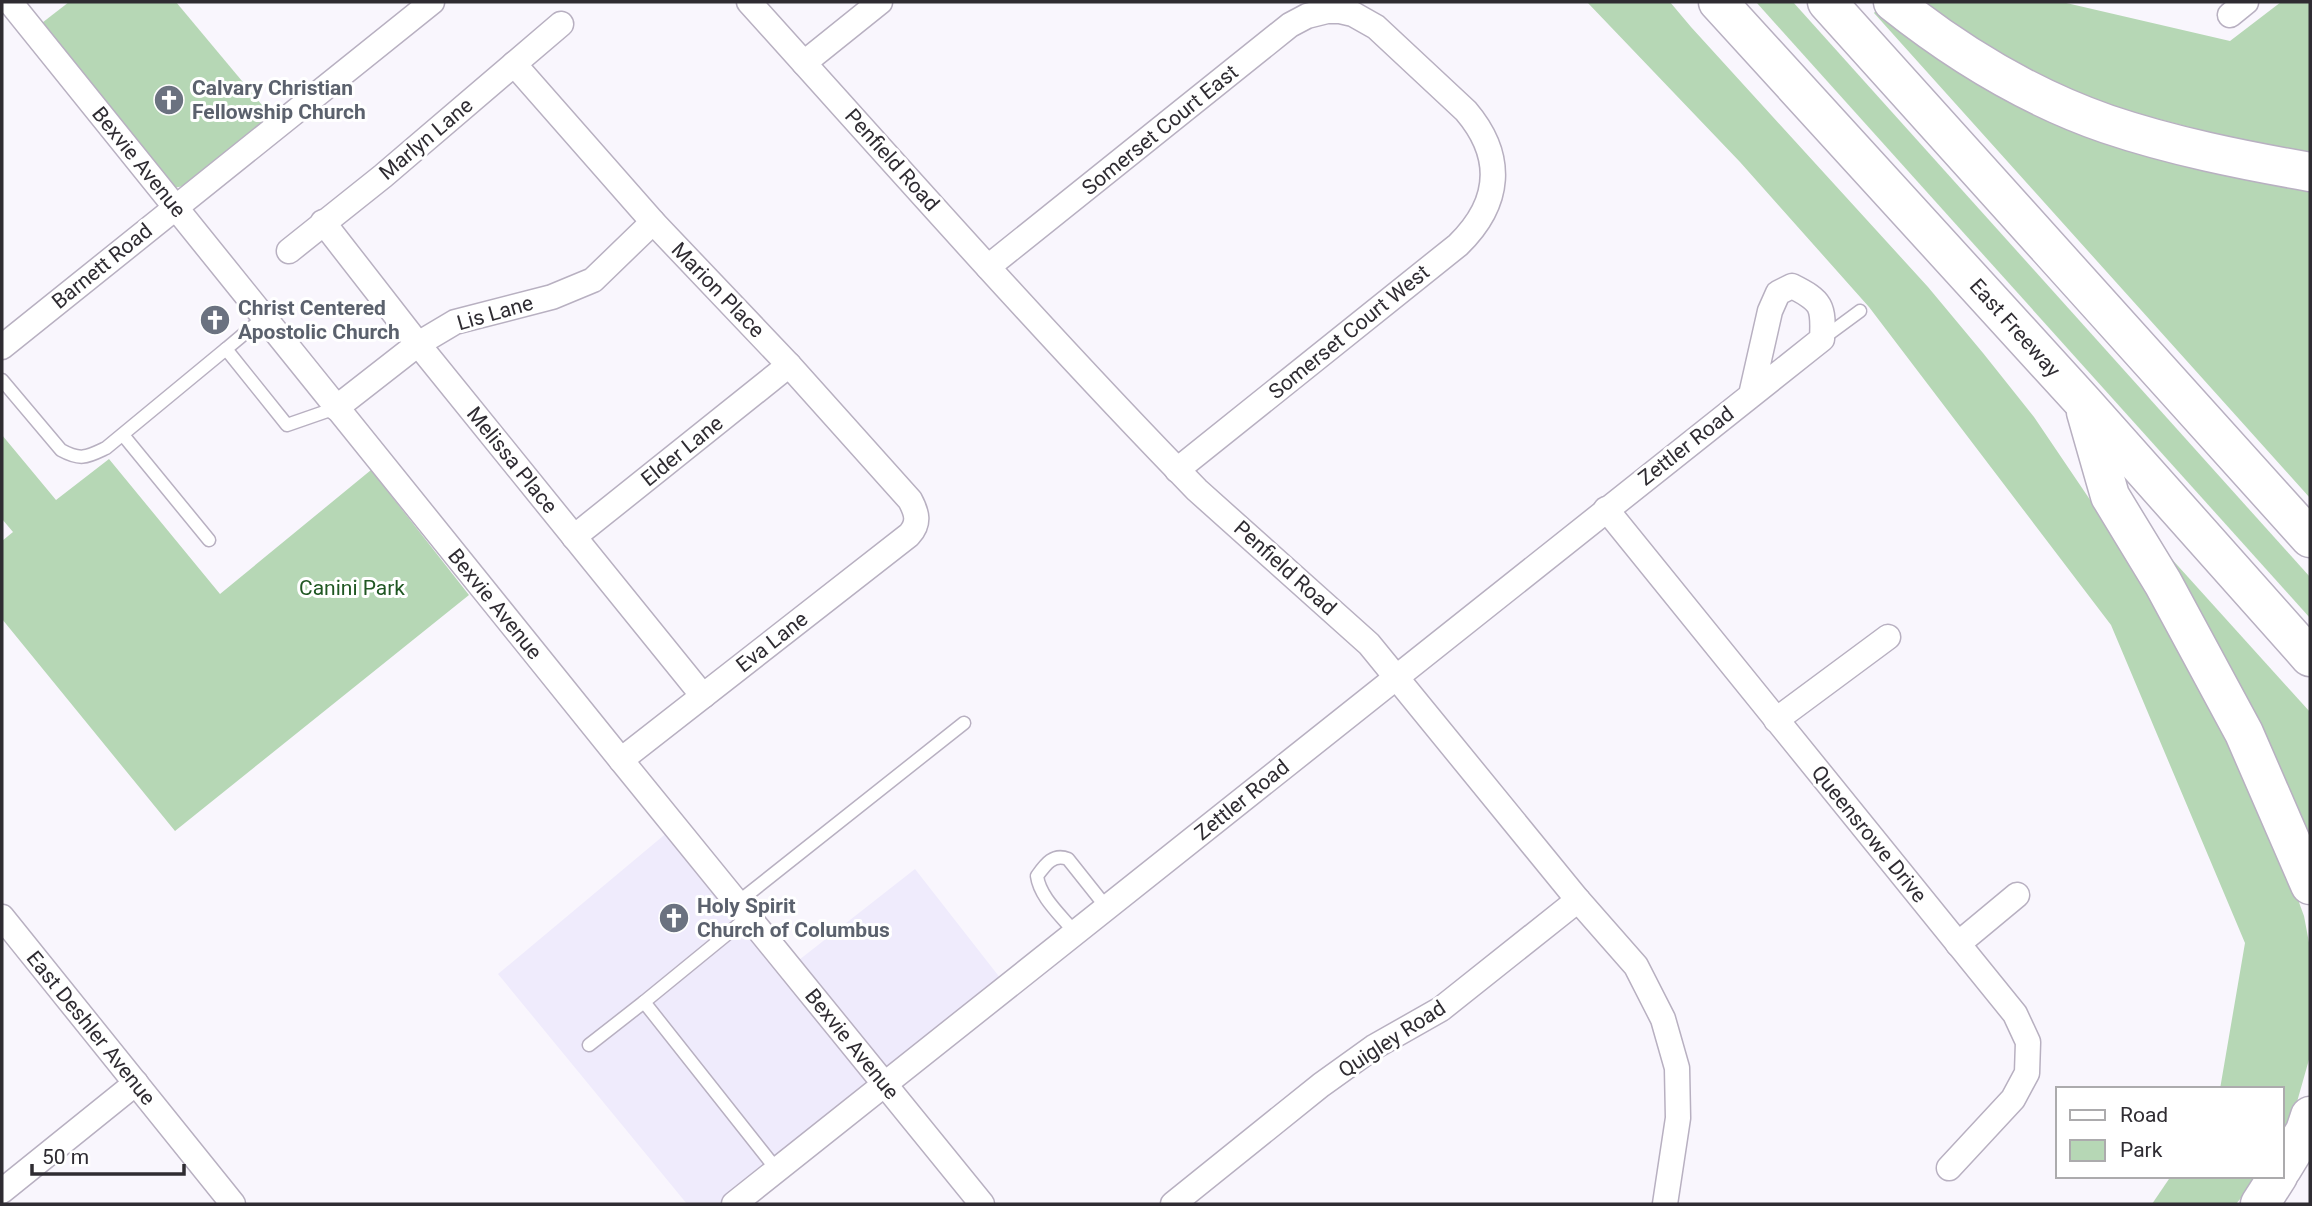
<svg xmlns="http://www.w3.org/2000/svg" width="2312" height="1206" viewBox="0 0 2312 1206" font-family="Roboto,sans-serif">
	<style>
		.commercial { fill: #efebfc }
		.green { fill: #b6d7b5 }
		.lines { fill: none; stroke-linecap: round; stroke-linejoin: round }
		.service-casing { stroke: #b8b0c1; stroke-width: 15 }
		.minor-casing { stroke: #b8b0c1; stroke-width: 27 }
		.motorway-casing { stroke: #b8b0c1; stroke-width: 41 }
		.service { stroke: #fff; stroke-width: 12 }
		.minor { stroke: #fff; stroke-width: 24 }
		.motorway { stroke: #fff; stroke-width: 38 }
		.labels { text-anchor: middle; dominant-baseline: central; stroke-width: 6; stroke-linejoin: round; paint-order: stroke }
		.worship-label { font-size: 21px; font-weight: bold; fill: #5b616d; stroke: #fff; text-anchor: start }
		.street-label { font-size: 21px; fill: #2f2c32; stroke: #fff }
		.park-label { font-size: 21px; fill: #205723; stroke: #fff }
	</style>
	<rect width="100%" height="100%" fill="#f9f6fd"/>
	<!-- commercial -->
	<polygon class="commercial" points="675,826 790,967 915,869 1008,988 737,1204 687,1204 498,974"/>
	<!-- green -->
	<g class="green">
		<polygon points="69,2 176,2 272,117 188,185 174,188 38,26"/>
		<polygon points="1587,2 1670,2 1691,27 1928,287 1983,353 2034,417 2145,581 2197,681 2285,864 2304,916 2310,948 2310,1056 2295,1109 2282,1139 2282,1089 2220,1089 2245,943 2111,625 1869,307 1740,162"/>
		<polygon points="1756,2 1793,2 2310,577 2310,618"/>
		<polygon points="1919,2 2062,2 2230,41 2281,2 2310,2 2310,159 2117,108 2062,88 2024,69"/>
		<polygon points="1878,8 1911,33 2310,186 2310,498 1874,13"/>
		<polygon points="2,435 56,500 109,459 220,594 371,470 469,595 175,831 2,619 2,541 13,532 2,519"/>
		<polygon points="2169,556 2310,712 2310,863"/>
		<polygon points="2171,1176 2259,1176 2236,1204 2152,1204"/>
	</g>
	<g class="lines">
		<!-- service casing -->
		<g class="service-casing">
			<g id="service">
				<polyline points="1822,339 1860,311"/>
				<polyline points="226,349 263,318"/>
				<path d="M2,380L61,450C81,461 87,457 106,448L226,349L287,425L336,408"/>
				<polyline points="123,435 209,540"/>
				<polyline points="737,903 964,723"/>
				<polyline points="748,917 644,1002 777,1170"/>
				<path d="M1075,933C1062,916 1040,898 1037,876C1045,865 1053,853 1068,859L1107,908"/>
				<polyline points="589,1045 644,1002"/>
			</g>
		</g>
		<!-- minor casing -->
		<g class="minor-casing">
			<g id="minor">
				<polyline points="10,2 621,760 982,1204"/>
				<path d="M749,2C897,166 1043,332 1197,490L1369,644L1578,900L1636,966L1663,1019L1677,1068L1678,1118L1665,1204"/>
				<polyline points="2230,15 2246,2"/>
				<polyline points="804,63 880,2"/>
				<path d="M514,64L653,222L789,365L910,500C917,513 920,523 909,535L621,760"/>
				<polyline points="323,222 418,344 703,696"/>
				<polyline points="289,251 383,176 561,24"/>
				<path d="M988,267L1290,25L1307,16L1327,11H1340L1353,14L1376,27L1466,111C1505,157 1501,203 1458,245L1177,470"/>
				<polyline points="2,347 432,2"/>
				<polyline points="336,408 418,344 455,322 552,297 593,280 653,222"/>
				<polyline points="1606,509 2015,1014 2028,1042 2027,1073 2013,1099 1949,1168"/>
				<polyline points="574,537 789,365"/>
				<polyline points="1776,720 1888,637"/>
				<polyline points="2,917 233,1204"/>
				<polyline points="1958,944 2017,895"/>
				<polyline points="2,1191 136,1083"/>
				<path d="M734,1204L1822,339C1824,306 1822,301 1792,286L1778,293L1770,311L1751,395"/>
				<polyline points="1173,1204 1321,1085 1374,1047 1441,1009 1578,900"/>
			</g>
		</g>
		<!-- motorway casing -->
		<g class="motorway-casing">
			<g id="motorway">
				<polyline points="1718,2 2084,403 2310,657"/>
				<polyline points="1827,2 2310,538"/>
				<path d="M1893,2C1957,53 2029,97 2107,124C2172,146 2242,160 2310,172"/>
				<polyline points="2086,412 2110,496 2163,583 2244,733 2310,885"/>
				<polyline points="2282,1169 2305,1131 2310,1116"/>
				<polyline points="2260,1204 2278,1176"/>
			</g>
		</g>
		<!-- service -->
		<use href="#service" class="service"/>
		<!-- minor -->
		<use href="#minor" class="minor"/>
		<!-- motorway -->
		<use href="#motorway" class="motorway"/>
	</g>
	<!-- icons -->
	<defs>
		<g id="church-disc" transform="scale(1.575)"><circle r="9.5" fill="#6b7280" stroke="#fff"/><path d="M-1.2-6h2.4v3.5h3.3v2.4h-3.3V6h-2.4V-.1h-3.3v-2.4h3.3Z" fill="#fff"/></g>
	</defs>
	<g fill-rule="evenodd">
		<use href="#church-disc" x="169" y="100"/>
		<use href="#church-disc" x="215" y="320"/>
		<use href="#church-disc" x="674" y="918"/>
	</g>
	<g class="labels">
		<!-- worship labels -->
		<g class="worship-label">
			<text x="192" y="88">Calvary Christian<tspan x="192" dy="24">Fellowship Church</tspan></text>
			<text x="238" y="308">Christ Centered<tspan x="238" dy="24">Apostolic Church</tspan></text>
			<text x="697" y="906">Holy Spirit<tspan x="697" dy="24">Church of Columbus</tspan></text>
		</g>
		<!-- street labels -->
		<g class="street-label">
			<text transform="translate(1160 130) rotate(-39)">Somerset Court East</text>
			<text transform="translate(426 139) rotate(-40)">Marlyn Lane</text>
			<text transform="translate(892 160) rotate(48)">Penfield Road</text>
			<text transform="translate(139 162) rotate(51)">Bexvie Avenue</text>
			<text transform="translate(102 266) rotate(-39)">Barnett Road</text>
			<text transform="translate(718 290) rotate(46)">Marion Place</text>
			<text transform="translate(495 313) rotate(-16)">Lis Lane</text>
			<text transform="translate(2015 328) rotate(48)">East Freeway</text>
			<text transform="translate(1349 332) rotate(-39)">Somerset Court West</text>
			<text transform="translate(1686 446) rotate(-38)">Zettler Road</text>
			<text transform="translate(682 451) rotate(-39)">Elder Lane</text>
			<text transform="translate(512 460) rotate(51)">Melissa Place</text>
			<text transform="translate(1285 568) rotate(42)">Penfield Road</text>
			<text transform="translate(495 604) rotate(51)">Bexvie Avenue</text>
			<text transform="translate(772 642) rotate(-38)">Eva Lane</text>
			<text transform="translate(1242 800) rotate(-39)">Zettler Road</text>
			<text transform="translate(1869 834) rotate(51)">Queensrowe Drive</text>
			<text transform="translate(91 1028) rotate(51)">East Deshler Avenue</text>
			<text transform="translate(1392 1039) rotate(-33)">Quigley Road</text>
			<text transform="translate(852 1044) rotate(51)">Bexvie Avenue</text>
		</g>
		<!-- park labels -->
		<g class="park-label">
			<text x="352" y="588">Canini Park</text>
		</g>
	</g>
	<!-- border -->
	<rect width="2312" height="1206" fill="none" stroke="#2f2c32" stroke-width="7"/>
	<!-- legend -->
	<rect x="2056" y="1087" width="228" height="91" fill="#ffffff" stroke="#acabad" stroke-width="2"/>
	<rect x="2070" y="1110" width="35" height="10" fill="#ffffff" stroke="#acabad" stroke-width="2"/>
	<text x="2120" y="1122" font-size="21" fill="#2f2c32">Road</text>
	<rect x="2070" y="1140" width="35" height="21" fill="#b6d7b5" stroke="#acabad" stroke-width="2"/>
	<text x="2120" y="1157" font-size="21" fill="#2f2c32">Park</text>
	<!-- scale -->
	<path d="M32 1164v10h152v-10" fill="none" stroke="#2f2c32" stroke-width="3.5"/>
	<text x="42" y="1164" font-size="21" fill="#2f2c32" stroke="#ffffff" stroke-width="5" paint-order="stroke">50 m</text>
</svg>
